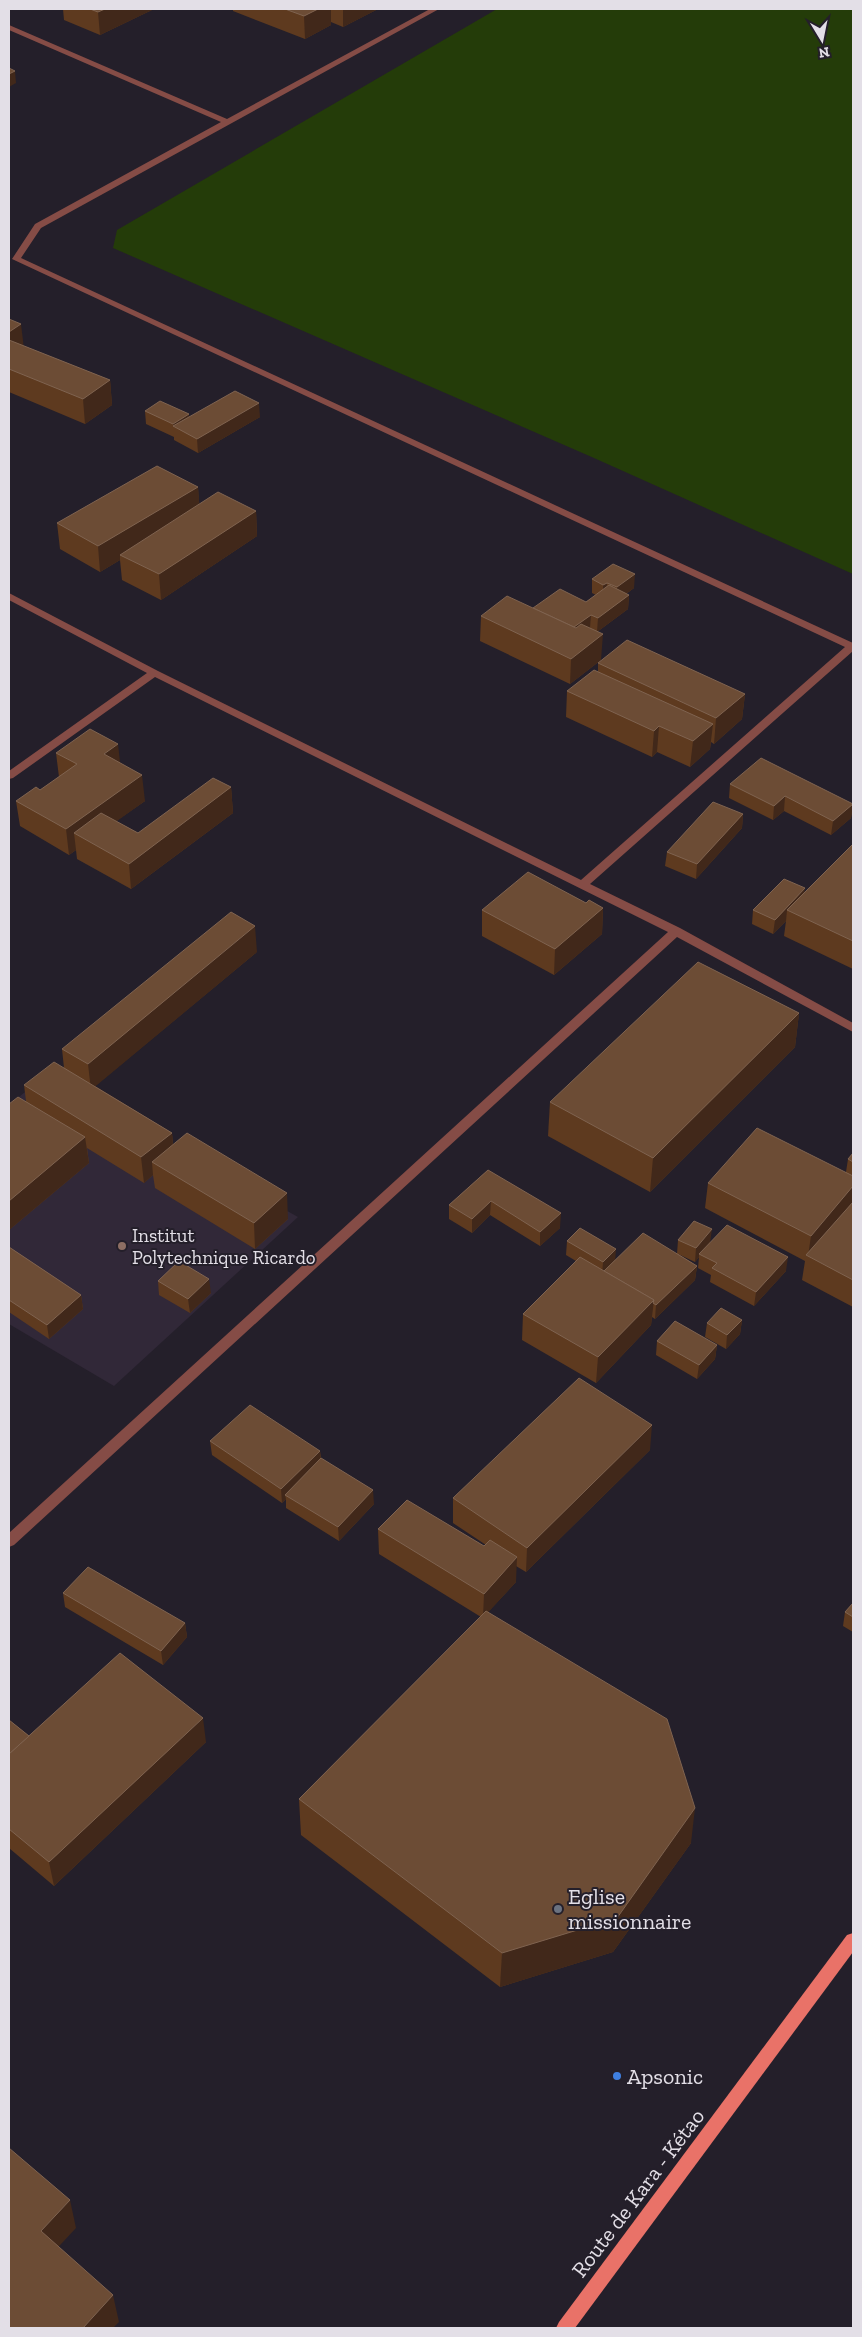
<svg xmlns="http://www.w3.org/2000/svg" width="862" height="2337" viewBox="0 0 862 2337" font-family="'Zilla Slab',serif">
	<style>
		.education { fill: #312838 }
		.green { fill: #243c09 }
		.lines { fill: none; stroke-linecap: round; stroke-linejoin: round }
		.minor { fill: #854c46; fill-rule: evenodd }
		.major { fill: #e97268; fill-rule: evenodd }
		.wall { fill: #5e3a1f }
		.shaded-wall { fill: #41281a }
		.building { fill: #6c4c35; stroke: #7f6350 }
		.education-dot { fill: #8d6e63; stroke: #241f2a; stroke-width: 2 }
		.worship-dot { fill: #6b7280; stroke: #241f2a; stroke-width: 2 }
		.shop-dot { fill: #3f7fe0; stroke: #241f2a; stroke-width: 2 }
		.labels { text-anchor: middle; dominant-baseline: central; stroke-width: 4; stroke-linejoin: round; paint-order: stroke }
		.poi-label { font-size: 19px; fill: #e3dfe7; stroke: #241f2a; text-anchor: start }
		.near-poi-label { font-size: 22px; fill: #e3dfe7; stroke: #241f2a; text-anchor: start }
		.near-street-label { font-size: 22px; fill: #e3dfe7; stroke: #241f2a }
	</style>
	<rect width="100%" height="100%" fill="#241f2a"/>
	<!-- education -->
	<polygon class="education" points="46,1075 298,1217 114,1386 9,1324 9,1105"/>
	<!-- green -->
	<polygon class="green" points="497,9 853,9 853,574 594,458 113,248 117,230"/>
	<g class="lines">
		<!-- minor -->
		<polygon class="minor" points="430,9 439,9 41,228 21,258 853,643 853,651 590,884 680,928 853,1023 853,1032 677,937 14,1545 9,1547 9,1533 668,932 155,677 13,778 9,779 9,771 147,673 9,600 9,593 158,671 581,880 845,647 12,259 35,224 221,122 9,30 9,25 227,119"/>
		<!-- major -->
		<polygon class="major" points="853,1933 853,1952 575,2328 556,2328 559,2322 847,1935"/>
	</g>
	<!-- wall -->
	<g class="wall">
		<polygon points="63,9 154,9 100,35 64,20"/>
		<polygon points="233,9 378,9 343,27 331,22 331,25 305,39 233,11"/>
		<polygon points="9,319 23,346 110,380 112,405 85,424 9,392"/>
		<polygon points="145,411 189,414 189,417 260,417 198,453 174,440 174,437 146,424"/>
		<polygon points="198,487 199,504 256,511 257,536 161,600 122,580 120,560 100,572 60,549 57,523"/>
		<polygon points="592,579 634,588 626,594 629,595 628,609 597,632 601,660 570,684 480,641 481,616 533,608 586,602 596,595 592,593"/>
		<polygon points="598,663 745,694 742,719 714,744 711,742 710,749 690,767 657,752 652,757 566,717 567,691 598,672"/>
		<polygon points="56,753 120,763 145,801 116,821 138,833 231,787 233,813 131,889 77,859 76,850 69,855 20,826 16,801 40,790 59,777"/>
		<polygon points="730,784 853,804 851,818 831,835 784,811 773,820 729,798"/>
		<polygon points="743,814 742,828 696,879 665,866 667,852"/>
		<polygon points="853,844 853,969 784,936 786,921 773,934 752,924 753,910 804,893"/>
		<polygon points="586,903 603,908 602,934 554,975 482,936 482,910"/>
		<polygon points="257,952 95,1086 172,1133 173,1144 288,1219 255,1249 155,1188 153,1175 144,1183 87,1148 89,1163 9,1230 9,1104 26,1101 24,1085 64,1068 62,1049"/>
		<polygon points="799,1013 795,1047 650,1192 548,1136 550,1102"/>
		<polygon points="853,1153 853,1307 802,1280 805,1261 705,1208 708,1183 846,1172 848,1159"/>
		<polygon points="488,1170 560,1228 540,1246 490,1215 472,1233 449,1219 449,1205"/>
		<polygon points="678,1240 710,1243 786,1271 754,1306 710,1282 711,1275 698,1268 699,1257 695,1262 678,1254 697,1266 695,1280 655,1319 652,1317 651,1325 596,1383 522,1340 523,1314 576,1261 566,1255 567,1241 615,1260 677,1254"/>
		<polygon points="9,1247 81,1295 83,1309 49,1339 9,1312"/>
		<polygon points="158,1281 211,1293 190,1313 159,1295"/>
		<polygon points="742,1320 740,1334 726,1349 705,1337 707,1323"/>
		<polygon points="657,1341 717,1345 715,1359 697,1379 656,1355"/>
		<polygon points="210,1441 320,1451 321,1458 374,1504 339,1541 286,1508 286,1499 282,1503 212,1455"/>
		<polygon points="650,1450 526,1572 516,1566 516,1582 488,1612 691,1843 613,1952 500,1987 301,1835 299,1799 481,1617 379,1554 378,1529 484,1546 486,1545 453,1523 453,1498"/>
		<polygon points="63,1593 185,1623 187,1637 163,1665 65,1607"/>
		<polygon points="853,1603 853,1632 843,1626 845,1612"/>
		<polygon points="9,1720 29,1736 206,1742 54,1886 9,1848"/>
	</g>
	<!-- shaded-wall -->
	<g class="shaded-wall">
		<polygon points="105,9 154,9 100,35 98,12"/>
		<polygon points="318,9 331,9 331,25 305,39 304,16"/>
		<polygon points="343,9 378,9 343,27"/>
		<polygon points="15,71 16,83 9,87 9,74"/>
		<polygon points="21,324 24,349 9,358 9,332"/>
		<polygon points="110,380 112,405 85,424 83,399"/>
		<polygon points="259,403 260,417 198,453 197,439"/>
		<polygon points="189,414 190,428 174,427 173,424"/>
		<polygon points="198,487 200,512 120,555 120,560 100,572 98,546"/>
		<polygon points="256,511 257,536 161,600 159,574"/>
		<polygon points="635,574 634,588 616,601 617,587"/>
		<polygon points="607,583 606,597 603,599 603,585"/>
		<polygon points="629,595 628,609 597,632 598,618"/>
		<polygon points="591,615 590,628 569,631"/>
		<polygon points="603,634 601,660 570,684 571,659"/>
		<polygon points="745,694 742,719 714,744 716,718"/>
		<polygon points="713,724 710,749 690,767 693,741"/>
		<polygon points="659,726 657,752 652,757 654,731"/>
		<polygon points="118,744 121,770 104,754"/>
		<polygon points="142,775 145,801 89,841 74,833 76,850 69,855 66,829"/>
		<polygon points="231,787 233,813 131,889 129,864"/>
		<polygon points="785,796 784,811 773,820 774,806"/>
		<polygon points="853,804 851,818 831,835 833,821"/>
		<polygon points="743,814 742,828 696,879 697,864"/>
		<polygon points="805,888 803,902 787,910 786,921 773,934 775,920"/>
		<polygon points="603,908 602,934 554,975 555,949"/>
		<polygon points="255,926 257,952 91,1090 88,1064"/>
		<polygon points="799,1013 795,1047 650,1192 653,1158"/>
		<polygon points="172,1133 174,1158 152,1162 153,1175 144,1183 141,1157"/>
		<polygon points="85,1137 89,1163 9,1230 9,1201"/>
		<polygon points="853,1186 853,1207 808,1256 811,1236"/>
		<polygon points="287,1193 288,1219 255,1249 254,1223"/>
		<polygon points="491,1201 490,1215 472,1233 472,1219"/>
		<polygon points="561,1213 560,1228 540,1246 540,1232"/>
		<polygon points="712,1229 710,1243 699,1254 699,1257 695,1262 696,1248"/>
		<polygon points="616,1249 615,1263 602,1276 603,1262"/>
		<polygon points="788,1257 786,1271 754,1306 756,1292"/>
		<polygon points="697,1266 695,1280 655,1319 656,1305"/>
		<polygon points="209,1279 211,1293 190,1313 188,1299"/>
		<polygon points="81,1295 83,1309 49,1339 47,1325"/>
		<polygon points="654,1300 651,1325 596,1383 598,1357"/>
		<polygon points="742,1320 740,1334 726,1349 727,1335"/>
		<polygon points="717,1345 715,1359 697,1379 699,1365"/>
		<polygon points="652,1425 650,1450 526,1572 527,1548"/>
		<polygon points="320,1451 321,1464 285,1495 286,1499 282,1503 281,1489"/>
		<polygon points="373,1490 374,1504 339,1541 338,1527"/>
		<polygon points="517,1557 516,1582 483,1618 484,1594"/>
		<polygon points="185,1623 187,1637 163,1665 161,1651"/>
		<polygon points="203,1718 206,1742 54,1886 49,1862"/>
		<polygon points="695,1808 691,1843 613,1952 500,1987 502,1953"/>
		<polygon points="70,2200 76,2228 48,2258 41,2231"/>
		<polygon points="113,2295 119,2322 113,2328 83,2328"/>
	</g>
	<!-- building -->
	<g class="building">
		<polygon points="90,9 105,9 98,12"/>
		<polygon points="285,9 318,9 304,16"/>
		<polygon points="9,68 15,71 9,74"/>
		<polygon points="9,319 21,324 9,332"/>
		<polygon points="9,340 110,380 83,399 9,369"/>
		<polygon points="235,391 259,403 197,439 173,426"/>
		<polygon points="160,401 189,414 173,424 145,411"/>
		<polygon points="157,466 198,487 98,546 57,523"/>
		<polygon points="218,492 256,511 159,574 120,555"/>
		<polygon points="613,564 635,574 617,587 607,583 603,585 592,579"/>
		<polygon points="609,585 629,595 598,618 591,615 574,627 533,608 560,589 586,602"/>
		<polygon points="507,596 576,628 581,624 603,634 571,659 481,616"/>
		<polygon points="627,640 745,694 716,718 598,663"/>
		<polygon points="594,670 713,724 693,741 659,726 654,731 567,691"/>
		<polygon points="90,729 118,744 104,754 142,775 66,829 16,801 36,787 40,790 77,764 56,753"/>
		<polygon points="761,758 853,804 833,821 785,796 774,806 730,784"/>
		<polygon points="213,778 231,787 129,864 74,833 101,813 138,833"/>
		<polygon points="713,802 743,814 697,864 667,852"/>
		<polygon points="853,844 853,941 787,910"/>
		<polygon points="528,872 586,903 589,900 603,908 555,949 482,910"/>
		<polygon points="784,879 805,888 775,920 753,910"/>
		<polygon points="231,912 255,926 88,1064 62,1049"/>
		<polygon points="698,962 799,1013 653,1158 550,1102"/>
		<polygon points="54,1062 172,1133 141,1157 24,1085"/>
		<polygon points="18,1097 85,1137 9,1201 9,1104"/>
		<polygon points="757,1128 853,1176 853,1186 811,1236 708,1183"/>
		<polygon points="187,1133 287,1193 254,1223 152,1162"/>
		<polygon points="853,1153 853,1162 848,1159"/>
		<polygon points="488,1170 561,1213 540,1232 491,1201 472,1219 449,1205"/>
		<polygon points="853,1202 853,1280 806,1255"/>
		<polygon points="694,1221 712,1229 696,1248 678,1240"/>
		<polygon points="727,1225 788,1257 756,1292 712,1268 717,1263 699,1254"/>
		<polygon points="580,1228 616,1249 603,1262 567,1241"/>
		<polygon points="643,1233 697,1266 656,1305 653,1303 654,1300 604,1271"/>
		<polygon points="9,1247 81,1295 47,1325 9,1300"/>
		<polygon points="580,1257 654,1300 598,1357 523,1314"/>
		<polygon points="179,1261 209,1279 188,1299 158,1281"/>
		<polygon points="721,1308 742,1320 727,1335 707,1323"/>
		<polygon points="675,1321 717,1345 699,1365 657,1341"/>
		<polygon points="579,1378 652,1425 527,1548 453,1498"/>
		<polygon points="250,1405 320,1451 281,1489 210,1441"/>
		<polygon points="321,1458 373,1490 338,1527 285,1495"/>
		<polygon points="407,1500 484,1546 490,1540 517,1557 484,1594 378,1529"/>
		<polygon points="88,1567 185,1623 161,1651 63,1593"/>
		<polygon points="853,1603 853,1617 845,1612"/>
		<polygon points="486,1611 667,1719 695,1808 617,1918 502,1953 299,1799"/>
		<polygon points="120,1653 203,1718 49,1862 9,1829 9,1754"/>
		<polygon points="9,1720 29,1736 9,1754"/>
		<polygon points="9,2148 70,2200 41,2231 113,2295 83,2328 9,2328"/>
	</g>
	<!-- markers -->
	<circle class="education-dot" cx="122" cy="1246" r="5"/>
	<circle class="worship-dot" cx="558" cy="1909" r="5"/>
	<circle class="shop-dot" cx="617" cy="2076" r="5"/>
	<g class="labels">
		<!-- poi labels -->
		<g class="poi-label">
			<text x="132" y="1235">Institut<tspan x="132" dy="22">Polytechnique Ricardo</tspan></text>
		</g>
		<!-- near-poi labels -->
		<g class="near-poi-label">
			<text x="568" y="1896">Eglise<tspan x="568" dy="25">missionnaire</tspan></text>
			<text x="627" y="2076">Apsonic</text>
		</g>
		<!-- near-street labels -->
		<g class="near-street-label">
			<text transform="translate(638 2193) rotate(-53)">Route de Kara - Kétao</text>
		</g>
	</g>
	<!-- border -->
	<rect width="862" height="2337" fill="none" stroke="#e3dfe7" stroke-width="20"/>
	<!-- north arrow -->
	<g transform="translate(822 40) rotate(170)" stroke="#241f2a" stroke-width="4" paint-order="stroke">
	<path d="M0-4L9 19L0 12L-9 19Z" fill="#e3dfe7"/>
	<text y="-8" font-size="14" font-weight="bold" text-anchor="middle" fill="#e3dfe7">N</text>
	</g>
</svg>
